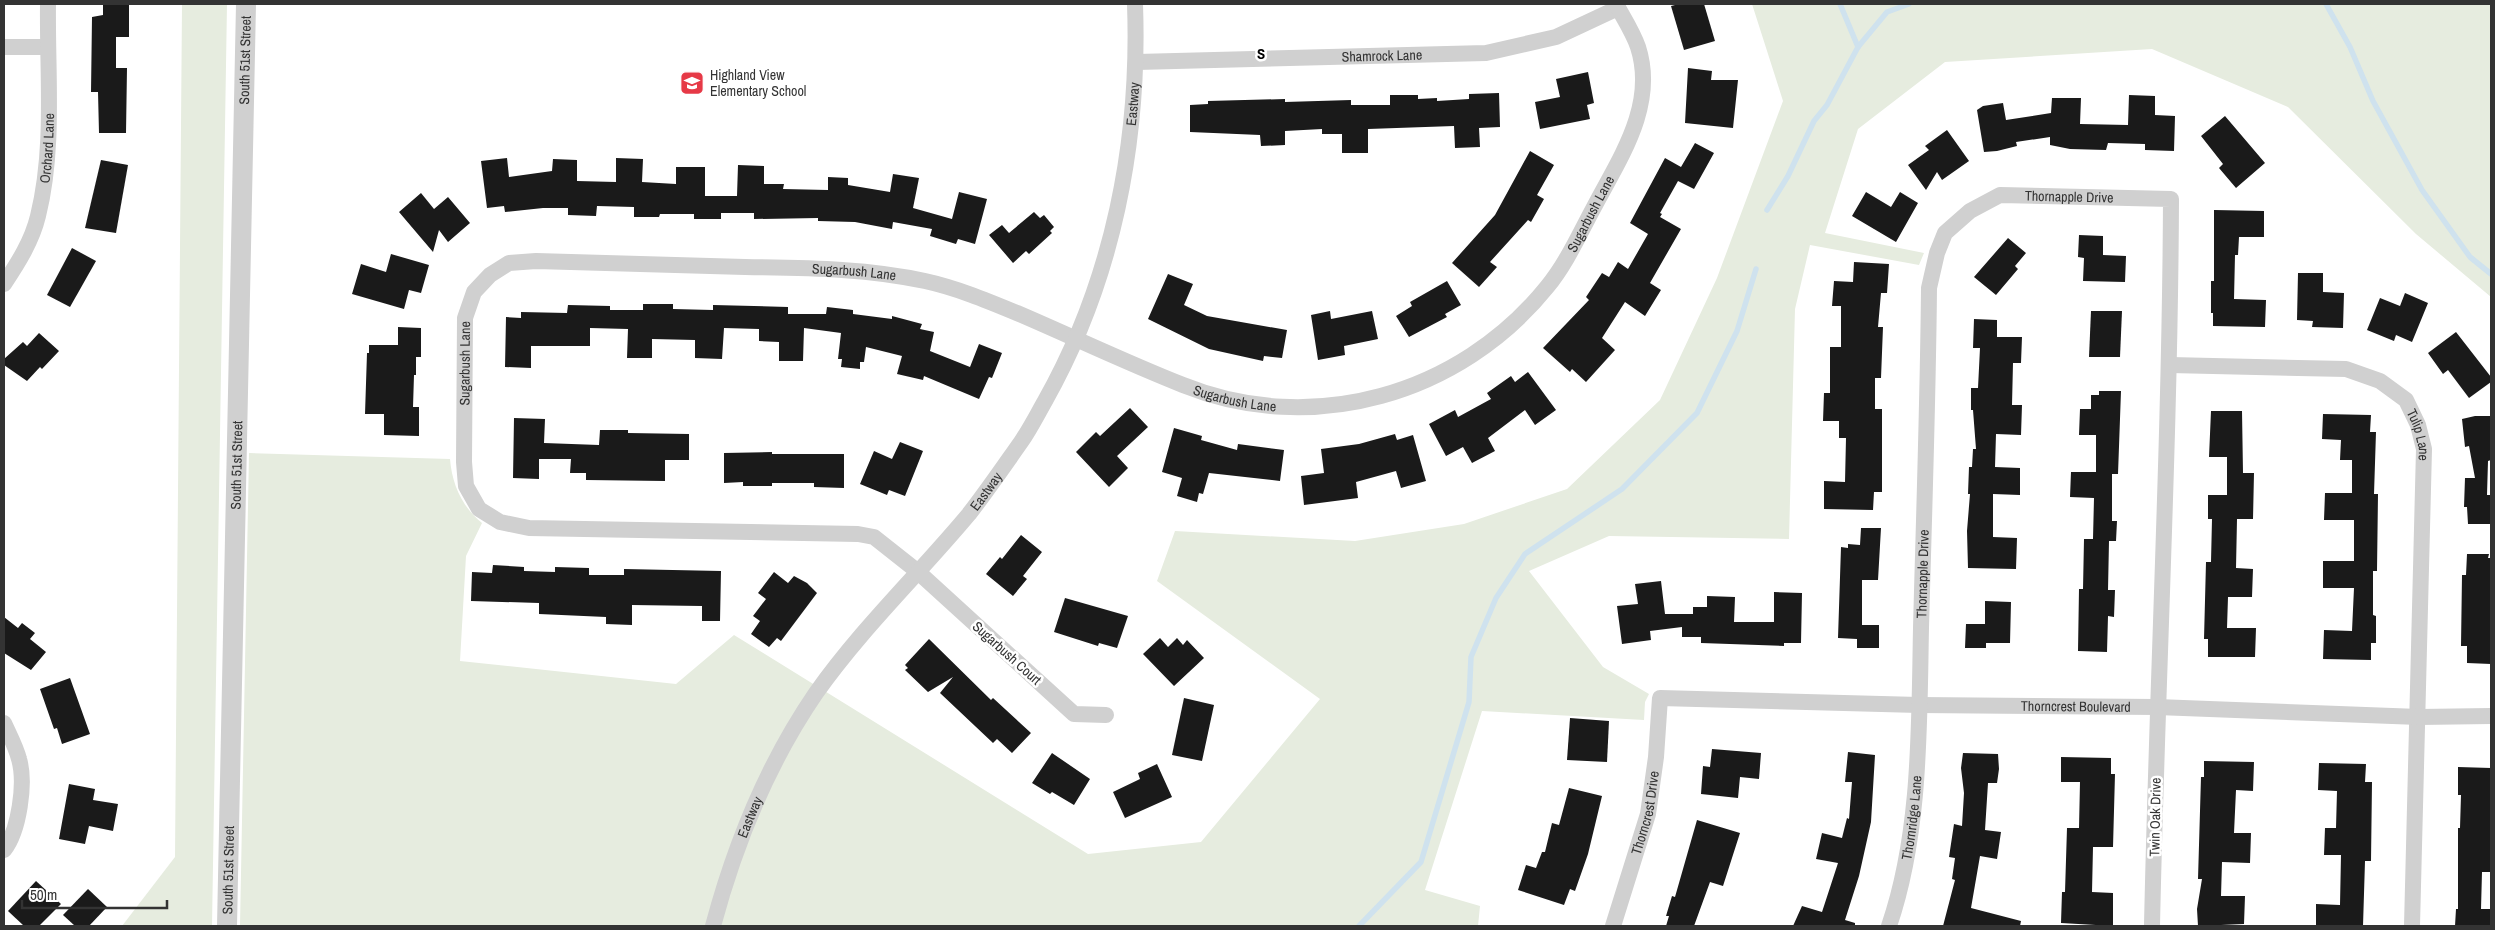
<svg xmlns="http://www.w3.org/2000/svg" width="2495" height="930" viewBox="0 0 2495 930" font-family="'Archivo Narrow',sans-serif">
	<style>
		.green { fill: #e6ecdf }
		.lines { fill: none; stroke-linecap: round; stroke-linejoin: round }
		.stream { stroke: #cfe2ee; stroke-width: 5.5 }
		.building { fill: #1a1a1a }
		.minor { stroke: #d0d0d0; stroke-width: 16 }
		.tertiary { stroke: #d0d0d0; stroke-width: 20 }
		.labels { text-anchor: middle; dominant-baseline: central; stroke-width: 5; stroke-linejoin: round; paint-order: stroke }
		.street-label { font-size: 14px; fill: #333; stroke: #fff }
		.poi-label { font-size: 14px; fill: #333; stroke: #fff; text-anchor: start }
		.neighbourhood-label { font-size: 15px; font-weight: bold; fill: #000; stroke: #fff }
	</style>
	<rect width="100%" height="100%" fill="#fff"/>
	<!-- green -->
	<g class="green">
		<polygon points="182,4 227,4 212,926 122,926 175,857"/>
		<path d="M1752,4H2491V297L2416,234L2288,107L2152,49L1945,62L1858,129L1825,233L1924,253L1919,265L1810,245L1795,309L1789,539L1609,536L1529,571L1603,667L1649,694L1645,702L1644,720L1482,711L1425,890L1480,906L1478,926H240L249,453L450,459C452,484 462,507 482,523L466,556L460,661L676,684L734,635L1088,854L1201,842L1320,699L1157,581L1175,531L1355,541L1464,524L1567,489L1660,400L1717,278L1783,101Z"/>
	</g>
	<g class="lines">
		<!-- stream -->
		<g class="stream">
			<polyline points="1840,4 1858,47"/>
			<polyline points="2326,4 2350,47 2373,101 2422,190 2470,257 2491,274"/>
			<polyline points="1767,210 1788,176 1814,121 1827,105 1858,47 1887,12 1909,4"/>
			<polyline points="1359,926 1421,862 1469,702 1471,657 1496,598 1525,554 1622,489 1697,413 1737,331 1756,269"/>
		</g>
	</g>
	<!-- building -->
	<g class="building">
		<polygon points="103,4 129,4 129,37 116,37 116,68 127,68 126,133 99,133 98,92 91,92 92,17 103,15"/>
		<polygon points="1679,4 1704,4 1715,41 1684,50 1671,6"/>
		<polygon points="1688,68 1712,71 1711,80 1738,80 1733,128 1685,123"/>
		<polygon points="1588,72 1594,103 1587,105 1590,119 1540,129 1535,102 1560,97 1556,79"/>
		<polygon points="1499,93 1500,127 1479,128 1480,147 1455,148 1454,126 1368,129 1368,153 1342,153 1342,134 1322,134 1322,129 1285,131 1285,145 1261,146 1260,135 1190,132 1190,105 1208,104 1208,101 1285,99 1285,102 1351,100 1351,105 1390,105 1390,95 1418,95 1418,99 1437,98 1437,101 1469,99 1469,94"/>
		<polygon points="2129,95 2155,96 2155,115 2175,116 2174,151 2145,150 2145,144 2108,143 2106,150 2070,149 2050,145 2050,137 2016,142 2017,146 1997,151 1984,152 1977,110 1983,106 2003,103 2006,120 2051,113 2052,98 2081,98 2080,124 2128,125"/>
		<polygon points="2225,116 2265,163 2236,188 2219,168 2223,164 2201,136"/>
		<polygon points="1947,130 1969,161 1942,180 1937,172 1926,190 1908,165 1929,150 1925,146"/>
		<polygon points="1695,143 1714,153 1694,189 1678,181 1660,213 1662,214 1660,217 1681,229 1650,283 1661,290 1645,316 1625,302 1602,338 1615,350 1586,382 1572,369 1570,372 1543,348 1589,300 1586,297 1602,273 1609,277 1618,262 1628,269 1648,234 1630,223 1665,158 1681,167"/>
		<polygon points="1530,151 1554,165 1537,195 1544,199 1531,222 1528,220 1490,262 1497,267 1479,287 1452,263 1495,215"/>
		<polygon points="507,158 509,177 552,171 553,159 577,160 577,181 616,182 616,158 643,159 642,182 676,184 676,167 705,167 705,196 737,196 738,165 764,166 764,184 784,184 783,189 828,190 828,177 848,178 848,185 890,192 893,174 919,178 913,208 952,219 959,192 987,199 975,244 958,239 956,244 930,236 932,229 893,222 892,229 855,222 818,221 818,218 754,219 754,213 721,213 721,219 694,219 694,214 660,214 659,217 634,217 634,207 597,206 596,216 568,215 568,208 543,208 505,212 504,206 487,208 481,161"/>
		<polygon points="101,160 128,165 116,233 85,228"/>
		<polygon points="1866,192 1891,207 1900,192 1918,203 1896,242 1852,216"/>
		<polygon points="421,193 434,209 448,197 470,223 448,242 439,230 433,252 399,212"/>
		<polygon points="2214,210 2264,211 2264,237 2239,237 2238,255 2235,255 2234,299 2266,300 2265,327 2213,326 2213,313 2211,313 2211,281 2214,281"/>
		<polygon points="1034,212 1040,218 1044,215 1054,227 1050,231 1052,233 1029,254 1026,251 1013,263 989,235 1002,225 1009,233"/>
		<polygon points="2079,235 2103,236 2103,255 2126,256 2125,282 2083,281 2084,258 2078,257"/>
		<polygon points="2008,238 2026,253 2015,266 2018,269 1996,295 1974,277"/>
		<polygon points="72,248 96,261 70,307 47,295"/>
		<polygon points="391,254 429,265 421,293 409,290 404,309 352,294 361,264 386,272"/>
		<polygon points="1854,262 1889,264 1887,293 1881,293 1878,327 1883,327 1881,378 1875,378 1875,409 1882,409 1882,492 1874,492 1873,510 1824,509 1824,481 1845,482 1846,438 1839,438 1839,421 1823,421 1824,393 1830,393 1830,347 1841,347 1841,306 1832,306 1834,281 1853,282"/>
		<polygon points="2298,273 2323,273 2323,292 2344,293 2343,328 2312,327 2313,321 2297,320"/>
		<polygon points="1168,274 1193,284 1184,305 1207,316 1287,330 1282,358 1264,356 1263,361 1209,349 1148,319"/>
		<polygon points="1447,281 1461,305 1445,314 1447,317 1409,337 1396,316 1412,306 1410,302"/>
		<polygon points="2405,293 2428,303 2412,342 2396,335 2394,341 2367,330 2380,298 2400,306"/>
		<polygon points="643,304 673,304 673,309 713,310 713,305 788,307 788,314 826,314 827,307 853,310 853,314 892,319 892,316 922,324 920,329 934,332 930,351 970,367 979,344 1002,353 992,378 989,377 979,399 924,376 923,380 897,374 902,356 866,347 864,362 860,362 860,369 841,367 842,359 838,359 841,333 804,328 803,361 779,361 779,342 759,341 759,329 724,328 722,359 695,358 695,340 652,339 652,358 627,358 628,329 590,328 590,346 531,346 531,368 505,367 506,317 521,318 521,312 567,313 568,305 610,306 610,310 643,310"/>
		<polygon points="1330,311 1331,319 1372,311 1378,339 1344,346 1345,355 1318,360 1311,315"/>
		<polygon points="2091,311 2122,311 2120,357 2089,357"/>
		<polygon points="1974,319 1997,320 1997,337 2022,337 2021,363 2013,363 2012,405 2022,405 2021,435 1996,434 1995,467 2020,468 2020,495 1993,494 1993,537 2017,538 2016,569 1968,568 1967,531 1970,494 1968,494 1969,467 1972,467 1973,449 1976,449 1973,410 1971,410 1971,388 1978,388 1980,348 1973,348"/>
		<polygon points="398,327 421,328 421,357 416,357 416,375 414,375 413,407 419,407 419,436 384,435 384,414 365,414 367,353 369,353 369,345 398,345"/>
		<polygon points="2456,332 2491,377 2491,382 2469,398 2448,370 2443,374 2428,353"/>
		<polygon points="39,333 59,351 42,369 40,367 27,381 4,365 4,359 23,342 27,346"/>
		<polygon points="1528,372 1556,410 1535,425 1525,410 1488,438 1495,451 1472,463 1463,447 1446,456 1429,424 1455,410 1458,417 1491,399 1487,393 1511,376 1515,382"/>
		<polygon points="2099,391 2121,391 2118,474 2112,474 2112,521 2117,521 2116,541 2109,541 2108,590 2115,590 2114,617 2108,616 2107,652 2078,651 2079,589 2083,589 2084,539 2093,539 2094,498 2070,497 2071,472 2096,472 2096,435 2079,435 2080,409 2091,409 2091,395 2099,395"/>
		<polygon points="1130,408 1148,427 1117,456 1128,468 1109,487 1076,452 1096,432 1100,436"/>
		<polygon points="2211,411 2242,411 2243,473 2254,473 2253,519 2237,519 2236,568 2253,569 2252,597 2228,597 2227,628 2256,628 2255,657 2208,657 2208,639 2204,639 2206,562 2211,562 2212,519 2208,519 2208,495 2227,495 2227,457 2209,457"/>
		<polygon points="2323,414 2371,415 2370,432 2376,432 2374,494 2378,494 2377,571 2373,571 2373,615 2376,616 2376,643 2371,643 2371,660 2323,659 2324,630 2352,631 2354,588 2323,588 2323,561 2354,561 2354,520 2324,520 2325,493 2352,493 2352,460 2340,460 2341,440 2322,439"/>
		<polygon points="2475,416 2491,416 2491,460 2488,461 2487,495 2491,495 2491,524 2468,524 2467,507 2464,507 2465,478 2475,478 2469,446 2465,447 2462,419"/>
		<polygon points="514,418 545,419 544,443 599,445 600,430 628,430 628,433 689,434 689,460 665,460 665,481 586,480 586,473 570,473 571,459 539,459 539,479 513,478"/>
		<polygon points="1174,428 1202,436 1201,440 1237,450 1238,444 1284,450 1280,481 1209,473 1203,494 1199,493 1197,502 1177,496 1182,478 1162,472"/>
		<polygon points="1395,434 1397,440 1413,435 1426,481 1401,488 1396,471 1356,482 1358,498 1304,505 1301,476 1324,473 1321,449 1359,444"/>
		<polygon points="900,442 923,451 905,496 889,490 887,495 860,484 874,451 892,459"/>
		<polygon points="772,452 772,454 844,454 844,488 814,487 814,483 772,483 772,486 743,486 743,482 724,483 724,453"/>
		<polygon points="1861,528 1881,528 1878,580 1862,580 1862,625 1879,625 1879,648 1857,648 1857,639 1838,638 1841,547 1848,548 1848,544 1860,545"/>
		<polygon points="1021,535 1042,552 1023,576 1027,579 1013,596 986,574 1000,557 1002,559"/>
		<polygon points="2467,554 2489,554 2488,558 2491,558 2491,664 2467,663 2467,646 2461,646 2462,575 2466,575"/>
		<polygon points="493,565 524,567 524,571 555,572 555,567 589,568 589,575 624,575 624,569 721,571 720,621 702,621 702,606 632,605 632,625 606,624 606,617 539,614 539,603 471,601 472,572 492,573"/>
		<polygon points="774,572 788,583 794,576 807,583 817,593 781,641 777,638 769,647 751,634 760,621 753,616 766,599 758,593"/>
		<polygon points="1661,581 1665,614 1693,614 1693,607 1707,607 1707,596 1735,597 1734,622 1774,622 1774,592 1802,593 1801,643 1784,643 1784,646 1701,643 1701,637 1682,637 1682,627 1650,631 1651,640 1622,644 1617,606 1638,604 1635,584"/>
		<polygon points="1065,598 1128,616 1117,648 1099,643 1098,646 1054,632"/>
		<polygon points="1985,601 2011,602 2010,643 1986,643 1986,648 1965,648 1966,624 1985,624"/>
		<polygon points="4,617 18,628 22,623 35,633 30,639 46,652 31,670 4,653"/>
		<polygon points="1160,638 1168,647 1177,638 1183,645 1187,640 1204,658 1174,686 1143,654"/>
		<polygon points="929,639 991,700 993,698 1031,733 1012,753 997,739 993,743 940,693 953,677 928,692 905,670 908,668 905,665"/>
		<polygon points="70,678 90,734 62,744 57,728 54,729 40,689"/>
		<polygon points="1184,698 1214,705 1202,761 1172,755"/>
		<polygon points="1570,718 1609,721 1607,762 1567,760"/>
		<polygon points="1712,749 1761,753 1759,779 1740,777 1738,798 1701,794 1703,766 1710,767"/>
		<polygon points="1848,752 1875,755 1871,822 1859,876 1845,920 1855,923 1855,926 1793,926 1802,906 1822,912 1838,863 1816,859 1822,833 1842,838 1847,818 1849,819 1852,782 1845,782"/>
		<polygon points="1052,753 1090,779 1074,805 1052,792 1050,794 1032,783"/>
		<polygon points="1963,753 1998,754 1999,769 1997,783 1988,783 1985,830 2001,832 1997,859 1980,856 1971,908 2021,921 2020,926 1943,926 1955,880 1952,879 1955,858 1949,857 1954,824 1962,826 1964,793 1961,768"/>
		<polygon points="2061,757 2111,758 2111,774 2115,774 2113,847 2093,847 2092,892 2113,893 2113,926 2061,923 2062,892 2065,892 2067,828 2079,828 2080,782 2061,782"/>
		<polygon points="2204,761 2254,762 2253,791 2236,790 2234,833 2251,833 2250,863 2222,862 2221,896 2245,896 2244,924 2198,926 2197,909 2202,879 2198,879 2201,777 2204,777"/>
		<polygon points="2319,763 2366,764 2365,782 2372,782 2371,861 2365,861 2363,926 2316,926 2316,904 2340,905 2341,855 2324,855 2325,828 2336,828 2337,791 2318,790"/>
		<polygon points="1157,764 1172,797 1125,818 1113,792 1140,779 1138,773"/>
		<polygon points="2458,767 2491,768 2491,872 2482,872 2481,909 2491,909 2491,926 2455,926 2456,909 2458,909 2458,828 2460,828 2461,795 2458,795"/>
		<polygon points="69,784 95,789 93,800 118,804 113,831 89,826 85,844 59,839"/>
		<polygon points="1569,788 1602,796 1588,854 1575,891 1570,889 1564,905 1518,890 1526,865 1536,868 1542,852 1545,852 1552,823 1559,825"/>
		<polygon points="1697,820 1740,833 1723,886 1710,882 1694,926 1666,926 1669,916 1666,916 1672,896 1675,897"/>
		<polygon points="36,881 61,904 39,926 24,926 8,911"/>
		<polygon points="88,889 107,907 89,926 75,926 63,915"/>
	</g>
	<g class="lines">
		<!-- minor -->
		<g class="minor">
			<polyline points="4,47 47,47"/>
			<path id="s1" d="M1137,62L1486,53L1556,37L1618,8"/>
			<path id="s2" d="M4,284C18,263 32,241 38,216C55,148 47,73 48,4"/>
			<path id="s3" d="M2170,365L2346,369L2380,381L2406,400L2418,425L2424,449L2412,926"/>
			<path id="s4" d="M1106,715L1074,714L917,571L874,537L858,534L529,528L500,522L479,509L466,486L464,462L465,318L474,292L490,275L509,263L536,261C606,263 676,265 745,267C805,268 866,268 925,281C957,288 988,301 1017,313C1073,337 1127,363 1183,385C1312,437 1460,395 1547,287C1566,264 1579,235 1593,209C1619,159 1657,106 1638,47C1633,32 1623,17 1616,4"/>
			<path d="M4,723C9,734 16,747 19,759C26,783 19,831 4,850"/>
			<path id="s5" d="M713,926C735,844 768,763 816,693C862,628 919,574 969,514C987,491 1004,466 1021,442C1030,429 1037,415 1045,401C1113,280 1140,142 1135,4"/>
			<path id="s6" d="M1613,926L1648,814L1656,757L1660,698L1919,705L2157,707L2419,717L2491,716"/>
			<path id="s7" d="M1889,926C1921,833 1919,726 1921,628C1924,514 1928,401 1929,288L1937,253L1945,233L1970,211L2000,195L2171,199C2170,441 2157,684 2152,926"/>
		</g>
		<!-- tertiary -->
		<path class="tertiary" id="s8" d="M227,926L246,4"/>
	</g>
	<!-- icons -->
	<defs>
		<g id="school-square" transform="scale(1.25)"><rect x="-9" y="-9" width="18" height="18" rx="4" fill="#e63946" stroke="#fff"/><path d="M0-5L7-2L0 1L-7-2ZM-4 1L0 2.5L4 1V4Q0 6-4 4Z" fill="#fff"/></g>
	</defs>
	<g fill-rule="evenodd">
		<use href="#school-square" x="692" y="83"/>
	</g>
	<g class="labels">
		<!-- street labels -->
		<g class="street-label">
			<text stroke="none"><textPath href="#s1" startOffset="245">Shamrock Lane</textPath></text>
			<text stroke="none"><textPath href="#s8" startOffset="866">South 51st Street</textPath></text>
			<text stroke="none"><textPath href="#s5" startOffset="940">Eastway</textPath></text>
			<text stroke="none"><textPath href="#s2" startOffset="145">Orchard Lane</textPath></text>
			<text stroke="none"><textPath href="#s7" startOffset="835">Thornapple Drive</textPath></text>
			<text stroke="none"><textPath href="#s4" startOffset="2151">Sugarbush Lane</textPath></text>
			<text stroke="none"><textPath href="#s4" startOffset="1312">Sugarbush Lane</textPath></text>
			<text stroke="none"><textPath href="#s4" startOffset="848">Sugarbush Lane</textPath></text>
			<text stroke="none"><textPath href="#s4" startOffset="1716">Sugarbush Lane</textPath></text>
			<text stroke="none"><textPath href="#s3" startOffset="282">Tulip Lane</textPath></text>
			<text stroke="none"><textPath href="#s8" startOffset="461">South 51st Street</textPath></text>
			<text stroke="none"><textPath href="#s5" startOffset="520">Eastway</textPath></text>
			<text stroke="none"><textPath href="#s7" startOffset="355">Thornapple Drive</textPath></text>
			<text transform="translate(1007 653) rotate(42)">Sugarbush Court</text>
			<text stroke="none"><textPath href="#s6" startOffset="650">Thorncrest Boulevard</textPath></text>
			<text stroke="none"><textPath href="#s6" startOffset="118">Thorncrest Drive</textPath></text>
			<text stroke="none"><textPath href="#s5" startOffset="115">Eastway</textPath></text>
			<text stroke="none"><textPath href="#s7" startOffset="111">Thornridge Lane</textPath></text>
			<text transform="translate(2155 817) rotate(-89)">Twin Oak Drive</text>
			<text stroke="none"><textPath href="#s8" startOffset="56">South 51st Street</textPath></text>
		</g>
		<!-- poi labels -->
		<g class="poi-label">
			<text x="710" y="75">Highland View<tspan x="710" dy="16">Elementary School</tspan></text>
		</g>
		<!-- neighbourhood labels -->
		<g class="neighbourhood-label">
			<text x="1261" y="53">S</text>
		</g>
	</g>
	<!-- border -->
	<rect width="2495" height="930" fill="none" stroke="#333333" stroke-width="10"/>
	<!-- scale -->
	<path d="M22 900v8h145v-8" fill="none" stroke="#333333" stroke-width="2.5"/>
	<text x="30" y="900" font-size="15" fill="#333333" stroke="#ffffff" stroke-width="4" paint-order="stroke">50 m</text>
</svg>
